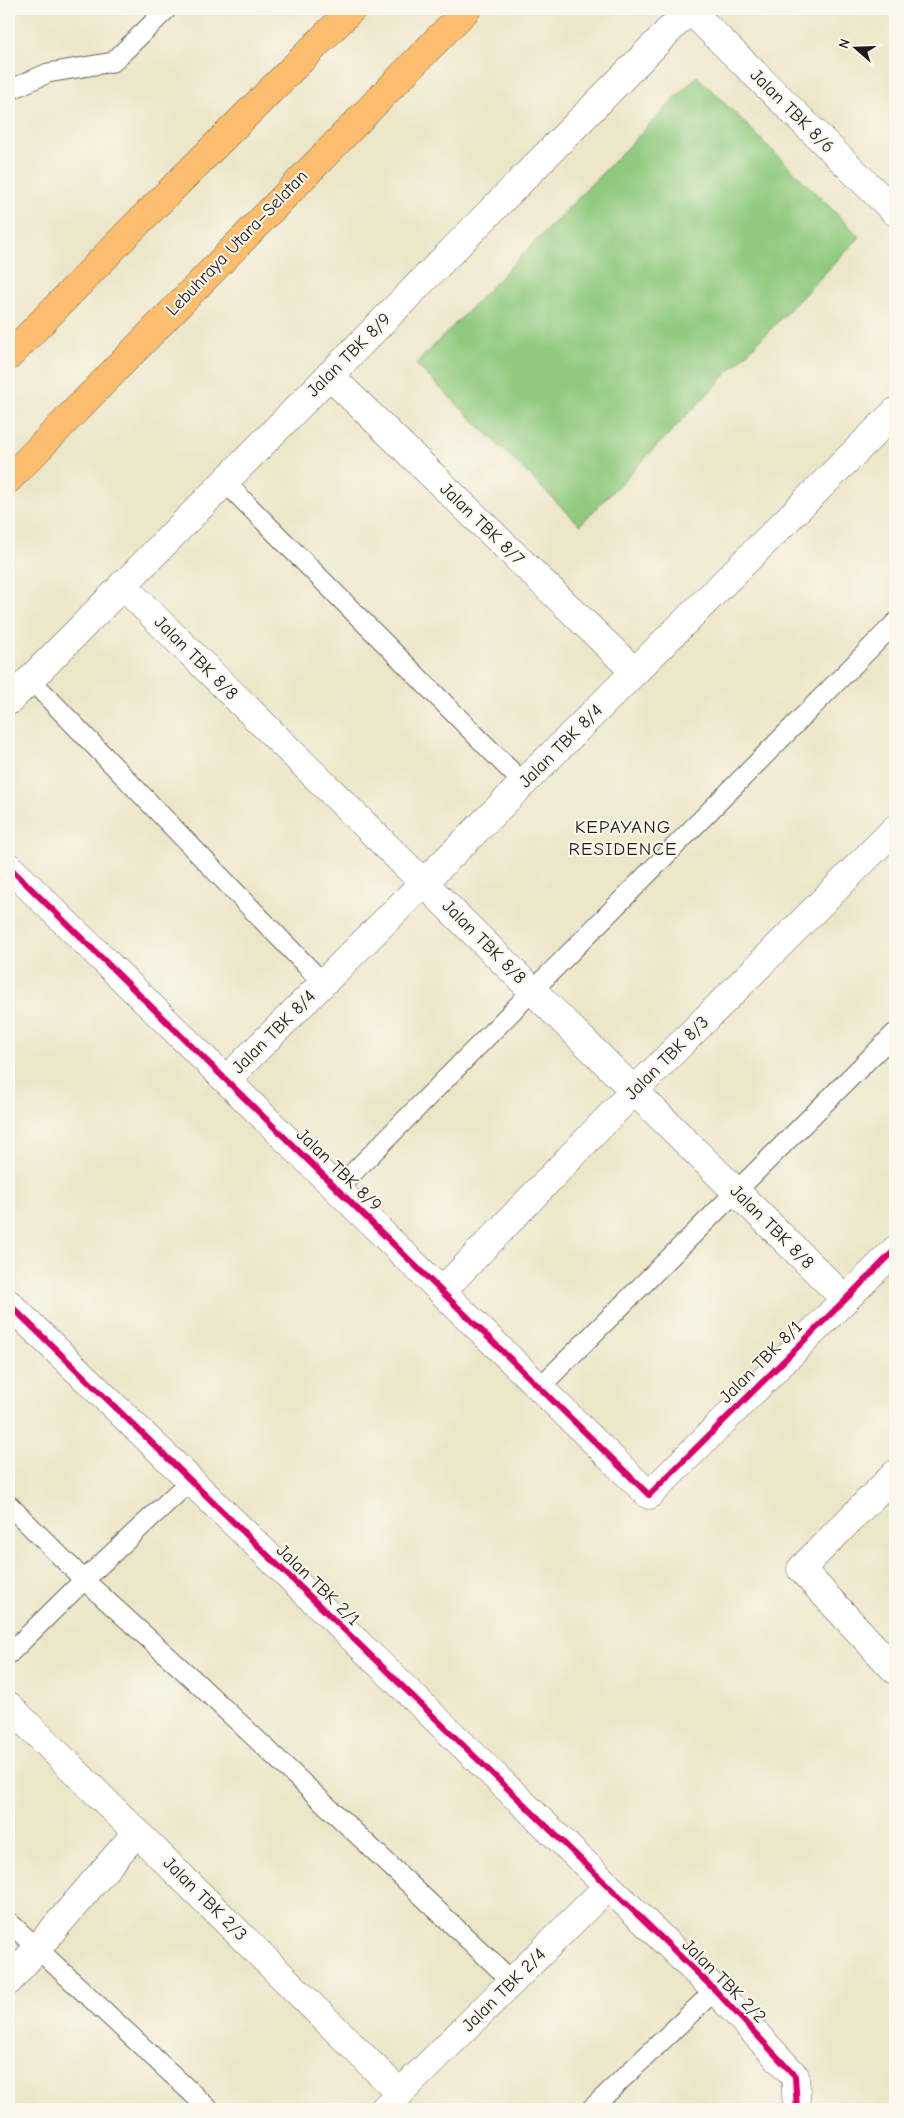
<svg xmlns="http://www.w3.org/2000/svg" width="904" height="2118" viewBox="0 0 904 2118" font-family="'Comic Neue',sans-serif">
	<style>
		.green { fill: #8fca7e; stroke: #56734d }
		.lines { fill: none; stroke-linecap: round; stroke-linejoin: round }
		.service-casing { stroke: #656358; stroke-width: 21 }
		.minor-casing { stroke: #656358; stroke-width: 29 }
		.motorway-casing { stroke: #656358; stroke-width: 29 }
		.service { stroke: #fff; stroke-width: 19 }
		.minor { stroke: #fff; stroke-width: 28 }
		.motorway { stroke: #fcbd6e; stroke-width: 28 }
		.cycleway-casing { stroke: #fbf7ec; stroke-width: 9 }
		.cycleway { stroke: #d6006c; stroke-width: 6 }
		.labels { text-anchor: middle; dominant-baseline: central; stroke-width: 4; stroke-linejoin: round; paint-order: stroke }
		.street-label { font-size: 18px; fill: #1c1c1c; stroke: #fbf7ec }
		.neighbourhood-label { font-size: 19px; letter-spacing: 1px; fill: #1c1c1c; stroke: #fbf7ec }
	</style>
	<rect width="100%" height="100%" fill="#fbf7ec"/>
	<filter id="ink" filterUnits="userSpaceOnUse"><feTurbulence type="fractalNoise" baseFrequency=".02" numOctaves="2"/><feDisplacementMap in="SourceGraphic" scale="10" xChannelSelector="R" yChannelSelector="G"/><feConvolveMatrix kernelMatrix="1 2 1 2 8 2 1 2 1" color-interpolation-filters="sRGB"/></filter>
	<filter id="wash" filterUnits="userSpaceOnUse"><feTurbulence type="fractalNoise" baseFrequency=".0096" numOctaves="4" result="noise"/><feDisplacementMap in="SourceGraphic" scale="20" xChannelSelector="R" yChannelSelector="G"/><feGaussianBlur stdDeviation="1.12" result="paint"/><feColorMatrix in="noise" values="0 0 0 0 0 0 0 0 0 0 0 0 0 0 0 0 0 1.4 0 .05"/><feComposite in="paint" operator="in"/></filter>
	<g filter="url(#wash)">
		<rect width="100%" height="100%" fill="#ece6c8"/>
		<!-- green -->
		<polygon class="green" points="697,76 860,237 580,525 416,364"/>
	</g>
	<g filter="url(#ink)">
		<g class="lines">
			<!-- service casing -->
			<g class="service-casing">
				<g id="service">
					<polyline points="9,93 12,89 48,73 113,62 167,9"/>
					<polyline points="225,482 523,783"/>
					<polyline points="30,679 323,983"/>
					<polyline points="337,1189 895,623"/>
					<polyline points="539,1388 895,1033"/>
					<polyline points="9,1505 84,1580 195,1681 512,1981"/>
					<polyline points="9,1654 84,1580 189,1482"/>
					<polyline points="9,1922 209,2109"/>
					<polyline points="591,2109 715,1990"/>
				</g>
			</g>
			<!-- minor casing -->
			<g class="minor-casing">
				<g id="minor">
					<polyline points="689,9 895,212"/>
					<polyline points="329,375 635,672"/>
					<polyline points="122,585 845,1299"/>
					<polyline points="9,701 690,9"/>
					<polyline points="9,867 649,1495 895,1250"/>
					<polyline points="226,1080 895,412"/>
					<polyline points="442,1291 634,1091 895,829"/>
					<polyline points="9,1304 715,1990 795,2076 797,2109"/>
					<polyline points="895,1474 801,1569 895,1670"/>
					<polyline points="9,1706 400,2093"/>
					<polyline points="9,1981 137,1832"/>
					<polyline points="384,2109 607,1887"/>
				</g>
			</g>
			<!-- motorway casing -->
			<g class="motorway-casing">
				<g id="motorway">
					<polyline points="9,356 127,234 352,9"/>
					<polyline points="9,479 467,9"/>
				</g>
			</g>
			<!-- service -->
			<use href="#service" class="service"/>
			<!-- minor -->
			<use href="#minor" class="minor"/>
			<!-- motorway -->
			<use href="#motorway" class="motorway"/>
			<!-- cycleway casing -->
			<g class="cycleway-casing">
				<g id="cycleway">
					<polyline points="9,867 649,1495 895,1250"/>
					<polyline points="9,1304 715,1990 795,2076 797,2109"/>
				</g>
			</g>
			<!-- cycleway -->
			<use href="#cycleway" class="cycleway"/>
		</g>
	</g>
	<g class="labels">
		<!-- street labels -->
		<g class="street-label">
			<text transform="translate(792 111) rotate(45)">Jalan TBK 8/6</text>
			<text transform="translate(237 243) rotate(-46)">Lebuhraya Utara–Selatan</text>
			<text transform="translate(349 355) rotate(-45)">Jalan TBK 8/9</text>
			<text transform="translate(482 524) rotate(44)">Jalan TBK 8/7</text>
			<text transform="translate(196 658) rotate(45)">Jalan TBK 8/8</text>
			<text transform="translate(561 746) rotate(-45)">Jalan TBK 8/4</text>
			<text transform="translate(484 942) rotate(45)">Jalan TBK 8/8</text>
			<text transform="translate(274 1032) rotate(-45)">Jalan TBK 8/4</text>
			<text transform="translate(667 1058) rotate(-45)">Jalan TBK 8/3</text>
			<text transform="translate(339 1170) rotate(44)">Jalan TBK 8/9</text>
			<text transform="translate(772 1227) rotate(45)">Jalan TBK 8/8</text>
			<text transform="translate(761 1362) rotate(-45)">Jalan TBK 8/1</text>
			<text transform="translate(318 1585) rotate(44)">Jalan TBK 2/1</text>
			<text transform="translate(205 1899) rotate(45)">Jalan TBK 2/3</text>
			<text transform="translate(724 1981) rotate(45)">Jalan TBK 2/2</text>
			<text transform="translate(504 1990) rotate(-45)">Jalan TBK 2/4</text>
		</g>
		<!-- neighbourhood labels -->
		<g class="neighbourhood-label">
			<text x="623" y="827">KEPAYANG<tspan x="623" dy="22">RESIDENCE</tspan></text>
		</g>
	</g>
	<!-- margin -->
	<rect width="904" height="2118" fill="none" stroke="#fbf7ec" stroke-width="30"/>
	<!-- north arrow -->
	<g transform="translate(856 48) rotate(290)" stroke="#fbf7ec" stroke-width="4" paint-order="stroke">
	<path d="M0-4L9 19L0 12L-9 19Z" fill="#1c1c1c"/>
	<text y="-8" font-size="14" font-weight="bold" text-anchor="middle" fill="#1c1c1c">N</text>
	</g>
</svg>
